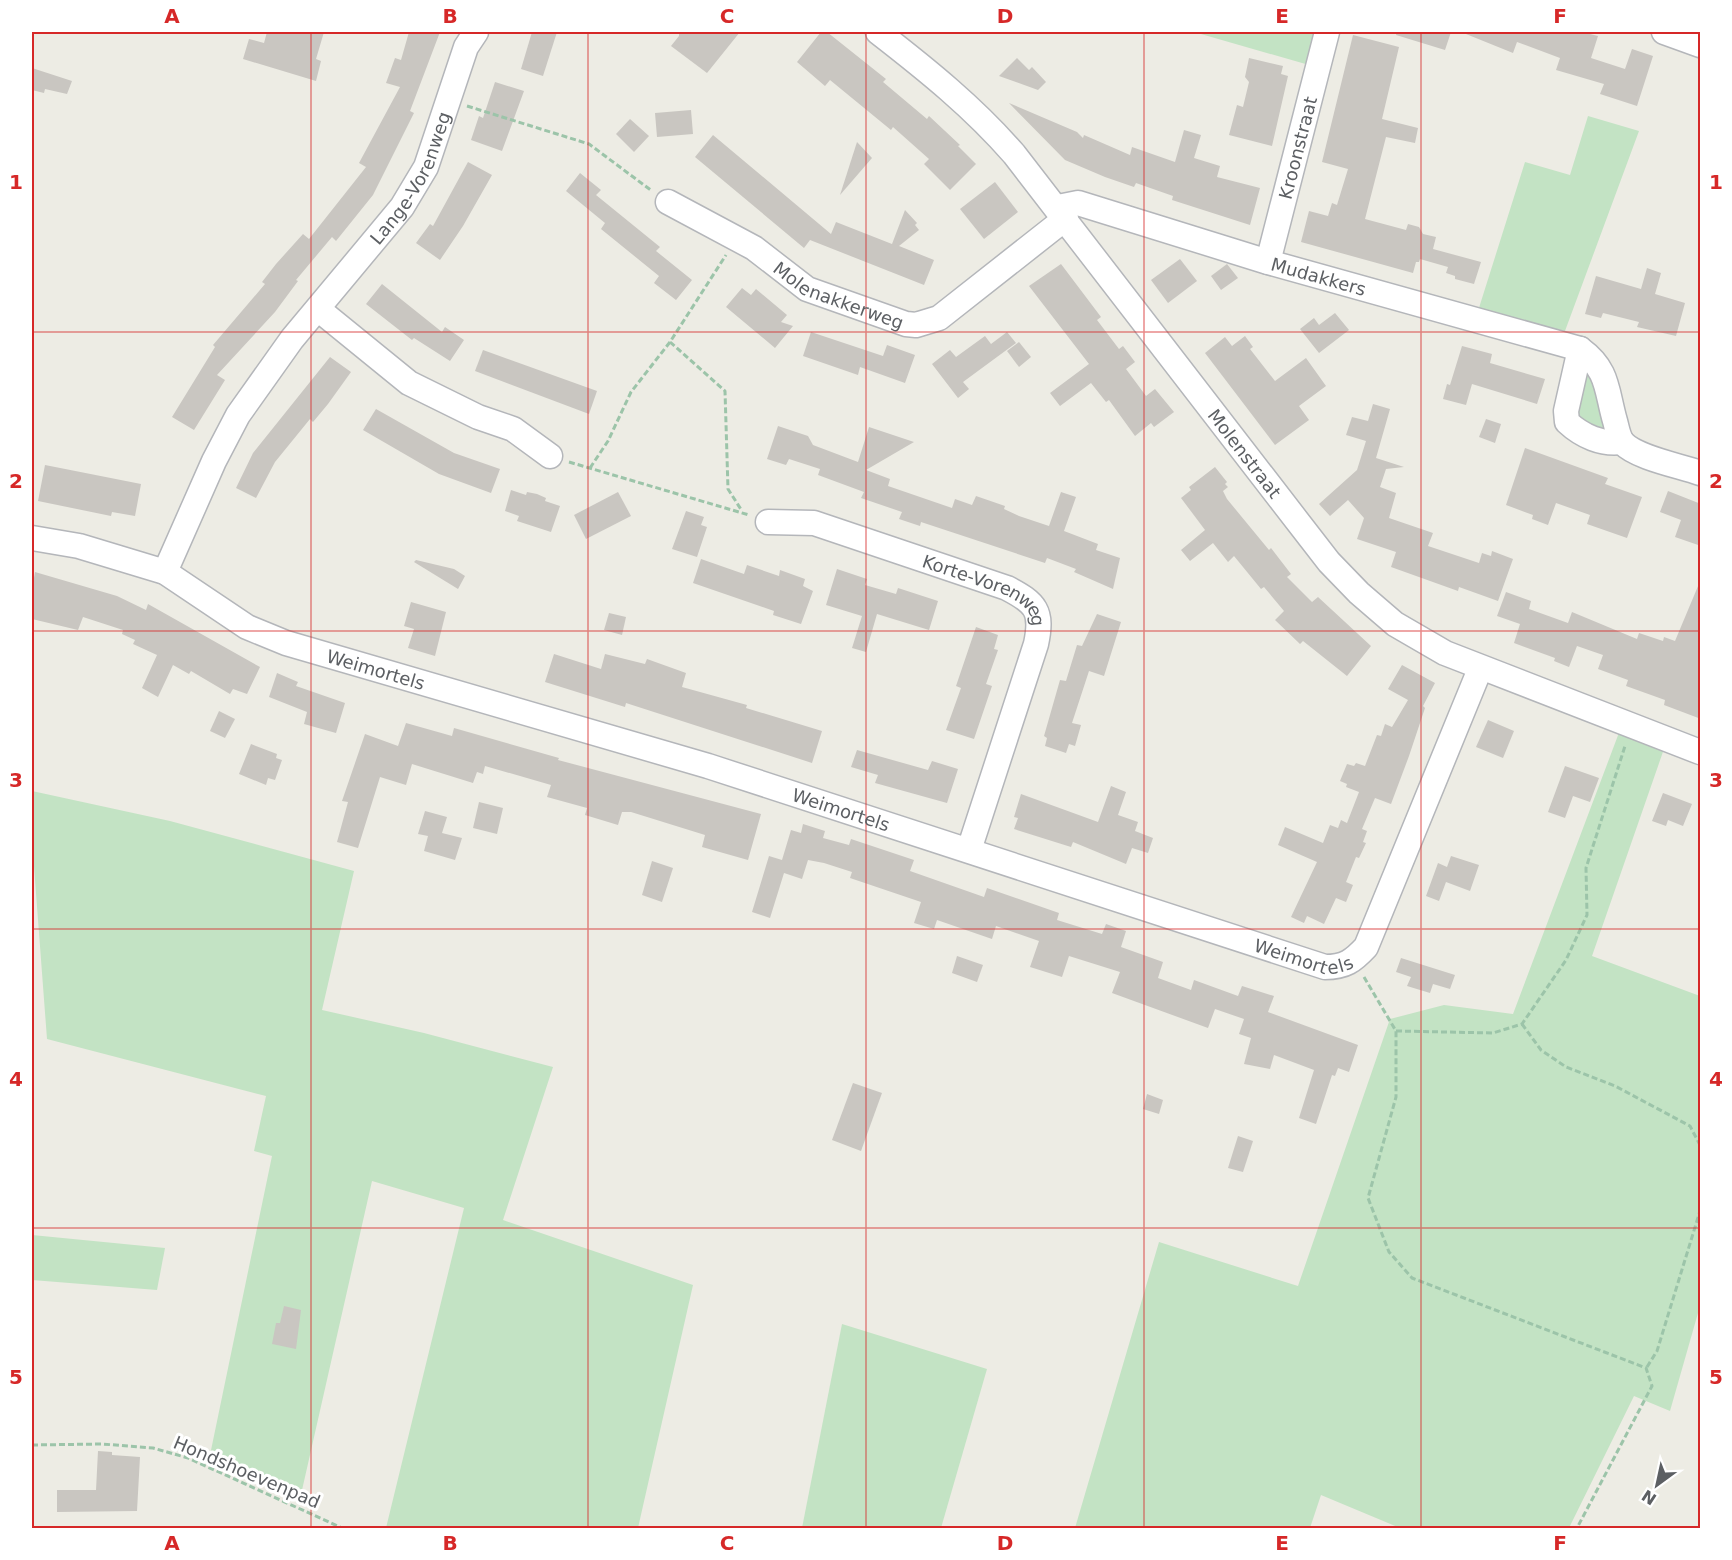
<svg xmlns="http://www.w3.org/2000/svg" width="1732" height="1560" viewBox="0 0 1732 1560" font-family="'DejaVu Sans',sans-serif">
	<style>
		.green { fill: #c3e3c4 }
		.building { fill: #c9c6c1 }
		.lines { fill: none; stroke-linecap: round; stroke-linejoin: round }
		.minor-casing { stroke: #b4b6ba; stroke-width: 27 }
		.path { stroke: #9cc4a9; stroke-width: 3; stroke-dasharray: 6 3; stroke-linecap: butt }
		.minor { stroke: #fff; stroke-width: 24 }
		.grid { fill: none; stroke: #d62828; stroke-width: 1.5; stroke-opacity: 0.55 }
		.labels { text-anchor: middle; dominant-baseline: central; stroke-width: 6; stroke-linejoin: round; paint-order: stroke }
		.street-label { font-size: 18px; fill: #5c5f63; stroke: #fff }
		.neatline { fill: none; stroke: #d62828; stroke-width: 2 }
		.grid-label { font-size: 20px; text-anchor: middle; font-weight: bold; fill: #d62828 }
	</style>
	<rect width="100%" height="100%" fill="#edece4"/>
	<!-- green -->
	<g class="green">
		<polygon points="1194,32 1318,32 1309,65"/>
		<polygon points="1588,116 1639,131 1565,331 1478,311 1525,162 1570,175"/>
		<polygon points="1583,367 1595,372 1607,436 1576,420"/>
		<polygon points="1620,730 1665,746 1592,956 1700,996 1700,1306 1670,1411 1634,1396 1569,1528 1400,1528 1321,1495 1310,1528 1075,1528 1159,1242 1298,1286 1390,1019 1444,1005 1513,1014"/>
		<polygon points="32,791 170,821 354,871 322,1010 424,1033 553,1067 503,1220 693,1285 638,1528 386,1528 464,1208 372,1181 300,1499 210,1455 272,1156 254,1151 266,1096 47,1039 32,840"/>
		<polygon points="32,1235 165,1248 157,1290 32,1280"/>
		<polygon points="842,1324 987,1369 941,1528 802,1528"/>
	</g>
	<!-- building -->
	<g class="building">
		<polygon points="267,32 324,32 316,59 321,61 316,81 243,59 249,39 264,43"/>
		<polygon points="409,32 440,32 410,111 414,113 373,195 336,241 332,237 296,280 298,281 275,312 217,375 225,380 194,430 172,417 215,347 213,345 265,284 262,282 276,264 303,234 309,239 366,167 359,163 400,87 386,83 395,58 401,60"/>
		<polygon points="532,32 557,32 543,76 521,69"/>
		<polygon points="679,32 740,32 707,73 671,46 679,36"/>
		<polygon points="821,32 827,32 886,79 883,82 927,119 929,116 960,145 958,146 976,164 950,190 924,164 929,159 893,127 891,130 830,80 825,86 797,62"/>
		<polygon points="1397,32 1451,32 1445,50 1396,35"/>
		<polygon points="1461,32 1582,32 1598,36 1591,58 1625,69 1632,49 1653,56 1637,106 1600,94 1604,84 1556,70 1560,58 1517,42 1513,53"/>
		<polygon points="1353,35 1399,47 1382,119 1418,128 1415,143 1386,137 1365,219 1406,230 1408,224 1419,227 1423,234 1436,237 1433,249 1481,262 1474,284 1455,279 1455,276 1446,273 1448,267 1420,259 1419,262 1416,262 1413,273 1301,242 1309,211 1328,216 1332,203 1337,205 1348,169 1322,162"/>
		<polygon points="1017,58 1029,70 1032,67 1046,82 1038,90 999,76"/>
		<polygon points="1249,58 1283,66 1281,74 1288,76 1272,146 1229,135 1237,105 1243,107 1249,82 1245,77"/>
		<polygon points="32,68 72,81 67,94 45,89 44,93 32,90"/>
		<polygon points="495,82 524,91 502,151 471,140 479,116 483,118"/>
		<polygon points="1009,103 1077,132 1083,138 1084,135 1130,155 1132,147 1175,162 1184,130 1201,135 1194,158 1220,166 1217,177 1260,188 1250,225 1172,200 1173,196 1136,183 1134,187 1105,177 1065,160"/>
		<polygon points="691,110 693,134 657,137 655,113"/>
		<polygon points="630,119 649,136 634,152 616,134"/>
		<polygon points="713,135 831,234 836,222 892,244 905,210 917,223 915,225 919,230 899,246 934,260 924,285 810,240 804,248 695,157"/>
		<polygon points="857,142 872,158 840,195"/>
		<polygon points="468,162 492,175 463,226 440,260 416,243 430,224 433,226"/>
		<polygon points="580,173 601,190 596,195 660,247 656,251 692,280 676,300 654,283 659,276 601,229 605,223 566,191"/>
		<polygon points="995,182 1018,212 984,239 960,209"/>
		<polygon points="1180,259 1197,281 1168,303 1151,280"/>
		<polygon points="1061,264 1101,317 1097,320 1119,349 1123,346 1135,362 1126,369 1146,396 1155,389 1174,412 1154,427 1151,423 1135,436 1109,400 1106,402 1091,383 1060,406 1050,393 1089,364 1029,286"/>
		<polygon points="1227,264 1238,278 1221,290 1211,276"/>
		<polygon points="1647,268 1661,273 1655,294 1685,303 1676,336 1637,327 1639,322 1603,313 1601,318 1585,314 1596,276 1641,289"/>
		<polygon points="382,284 442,332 445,327 464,340 450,361 414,338 412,340 366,304"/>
		<polygon points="742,288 751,295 756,289 787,315 781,322 793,326 775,348 726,307"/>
		<polygon points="1335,313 1349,330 1319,353 1300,329 1314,318 1319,325"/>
		<polygon points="811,332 883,356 887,345 915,355 905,383 860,367 858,375 803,356"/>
		<polygon points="1007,332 1016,343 963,382 969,389 958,398 932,364 950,350 956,357 985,336 991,344"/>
		<polygon points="1245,336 1253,347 1250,349 1275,381 1306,358 1326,386 1299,406 1309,420 1275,445 1205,353 1225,337 1232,346"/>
		<polygon points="1019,342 1031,357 1019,367 1007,351"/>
		<polygon points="1462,346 1492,354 1490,363 1545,379 1537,404 1472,384 1466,405 1443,399 1447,384 1450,385"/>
		<polygon points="483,350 597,391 589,414 475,371"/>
		<polygon points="330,357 351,372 328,404 313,422 310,419 275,462 256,498 236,488 253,453"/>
		<polygon points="1373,404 1390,409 1376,458 1404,467 1386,469 1380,487 1396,493 1389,518 1433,533 1428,546 1479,563 1482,553 1491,556 1492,551 1513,559 1498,601 1459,587 1458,591 1391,567 1396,552 1357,539 1364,518 1348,500 1330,516 1319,504 1357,470 1366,441 1346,435 1352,417 1368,421"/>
		<polygon points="376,409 454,453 500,469 491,493 439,474 363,430"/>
		<polygon points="1486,419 1501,424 1495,443 1479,437"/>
		<polygon points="778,426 808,436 813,445 858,462 869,427 914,442 866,470 890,479 888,486 952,508 955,499 972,505 976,496 1005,506 1004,509 1019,516 1049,526 1061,492 1076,497 1064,531 1098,544 1096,550 1120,558 1113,589 1074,572 1076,569 1047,558 1045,563 921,522 920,526 899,519 902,512 861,498 864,492 818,475 820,469 789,459 786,465 767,459"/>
		<polygon points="1525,448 1608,478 1605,484 1642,497 1627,538 1587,524 1590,515 1556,503 1548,525 1532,519 1533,515 1506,505"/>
		<polygon points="45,465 141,484 135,516 112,512 111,516 38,501"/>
		<polygon points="1215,467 1227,482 1225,484 1228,487 1223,491 1227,499 1269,550 1271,548 1291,574 1287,577 1312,602 1318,597 1371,646 1347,676 1303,641 1300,644 1275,620 1284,611 1264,587 1261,589 1234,556 1228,562 1213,543 1190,561 1181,550 1205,530 1181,498 1191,490 1189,487"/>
		<polygon points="511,490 526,495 527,492 537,494 546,498 545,501 560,506 551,532 517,521 519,516 505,511"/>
		<polygon points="1668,491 1701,504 1701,546 1675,537 1681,520 1660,512"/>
		<polygon points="618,492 631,516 586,539 574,515"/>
		<polygon points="686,511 704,517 701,525 707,527 697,557 672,549"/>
		<polygon points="701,559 744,574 747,565 779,576 780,570 805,579 803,586 813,591 801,624 773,615 774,611 693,583"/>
		<polygon points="416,560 454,569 465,576 458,589 414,562"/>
		<polygon points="837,569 867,579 865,585 896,594 898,588 938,601 929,630 877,614 866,652 852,648 862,616 826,605"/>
		<polygon points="35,572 117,596 146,610 148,604 260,667 247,694 233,689 230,694 191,671 189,674 173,665 158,697 142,688 157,655 133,644 135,640 122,634 123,630 83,617 78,630 32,619 32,590"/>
		<polygon points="1701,579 1701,719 1664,705 1665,700 1626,686 1628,680 1598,669 1603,655 1577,646 1569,667 1554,661 1555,658 1514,643 1520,624 1497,616 1506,592 1531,601 1529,609 1568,623 1572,612 1637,639 1639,633 1663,641 1664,637 1675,641"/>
		<polygon points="411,602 446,612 435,656 408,648 414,629 404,626"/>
		<polygon points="609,613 626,617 622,635 604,630"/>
		<polygon points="1097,614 1121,622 1104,676 1089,671 1072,723 1081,725 1075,746 1069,744 1066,753 1045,746 1047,738 1044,736 1060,680 1066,681 1077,645 1082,646"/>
		<polygon points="976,627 998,635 994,649 998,650 986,684 992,686 974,739 946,730 961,688 956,686"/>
		<polygon points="554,654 601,669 605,654 645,664 647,659 686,673 682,687 747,705 746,708 822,731 812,763 626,703 625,707 545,682"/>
		<polygon points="1402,665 1435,683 1423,706 1425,708 1409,756 1391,804 1375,798 1362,829 1367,831 1363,842 1366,843 1359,858 1356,857 1346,882 1353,885 1346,902 1336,898 1324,924 1307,916 1304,923 1291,917 1317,862 1278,845 1285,827 1323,843 1330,825 1338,828 1341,820 1347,823 1359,792 1346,787 1347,784 1340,781 1347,764 1354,766 1356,763 1365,766 1377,735 1381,736 1385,724 1392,727 1408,700 1388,689"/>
		<polygon points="277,673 298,682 296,686 345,703 336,733 304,724 307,712 269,697"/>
		<polygon points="219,711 235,719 225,738 210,731"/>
		<polygon points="1488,720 1514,731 1503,758 1476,747"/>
		<polygon points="406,723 452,736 454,728 559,758 558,760 761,814 748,860 702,847 705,835 631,812 622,812 618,825 585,815 587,808 547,797 551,785 485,766 483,774 477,772 473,783 412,764 406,785 380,777 358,848 337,842 348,802 342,801 365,734 398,746"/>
		<polygon points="251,744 277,754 276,758 282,760 275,780 268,778 266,785 239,774"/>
		<polygon points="857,750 928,770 932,761 958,769 947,803 875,783 878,775 851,767"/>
		<polygon points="1565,766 1599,778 1590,802 1573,796 1565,818 1548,812"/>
		<polygon points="1111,786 1126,792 1118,815 1138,822 1135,831 1153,838 1148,853 1132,848 1126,864 1073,842 1071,847 1014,829 1018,818 1014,817 1021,794 1098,822"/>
		<polygon points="1663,793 1692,804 1683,826 1668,820 1666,826 1652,821"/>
		<polygon points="479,802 503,808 497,834 473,828"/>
		<polygon points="425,811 447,817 442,833 462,838 455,860 424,851 428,836 418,834"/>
		<polygon points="803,824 825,831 823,838 849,845 851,839 914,860 910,871 984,897 987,888 1059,913 1057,920 1102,934 1106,924 1126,931 1121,947 1163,962 1158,978 1191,990 1194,980 1238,996 1242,986 1274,996 1268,1012 1358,1045 1349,1072 1338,1068 1335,1076 1332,1075 1316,1124 1299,1118 1314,1070 1274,1055 1270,1069 1244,1064 1251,1038 1239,1034 1244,1019 1215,1009 1208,1028 1112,993 1120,972 1069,956 1062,977 1030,967 1039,941 996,926 992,939 937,920 934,929 914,923 921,902 850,878 852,872 824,863 808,860 802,879 784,873 770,918 752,912 769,856 782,860 791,830 801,833"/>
		<polygon points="1451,856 1479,865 1470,891 1446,882 1439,901 1426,896 1438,863 1447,867"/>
		<polygon points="652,861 673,868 662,902 642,895"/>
		<polygon points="957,956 983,965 977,982 952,973"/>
		<polygon points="1401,958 1455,975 1450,989 1433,984 1430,993 1407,986 1411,977 1396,972"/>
		<polygon points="853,1083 882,1093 861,1151 832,1140"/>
		<polygon points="1147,1094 1163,1100 1159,1114 1143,1109"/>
		<polygon points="1238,1136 1253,1141 1243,1172 1228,1168"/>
		<polygon points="284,1306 301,1310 296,1349 272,1344 276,1323 280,1323"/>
		<polygon points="98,1451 112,1452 112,1455 140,1457 137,1511 57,1512 57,1490 96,1490"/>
	</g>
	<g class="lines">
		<!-- minor casing -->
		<g class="minor-casing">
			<g id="minor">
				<path id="s1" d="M878,32C927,70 973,107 1014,154L1298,522L1329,562L1359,593L1395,624L1445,653L1700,752"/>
				<polyline points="1664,32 1700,45"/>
				<path id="s2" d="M668,202L754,248L807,289L906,324L916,325L939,318L1066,218"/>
				<path id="s3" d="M1058,207L1078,203L1268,262L1580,349C1609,370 1606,390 1615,421C1617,428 1618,437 1623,443C1637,458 1681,466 1700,473"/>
				<path id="s4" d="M1268,262L1327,32"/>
				<polyline points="318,309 409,383 478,417 513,429 550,456"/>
				<path d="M1580,349L1566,411L1567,422C1582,436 1602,445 1622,442"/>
				<path id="s5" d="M768,522L814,523L1007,588C1036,603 1043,611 1036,644L969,850"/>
				<path id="s6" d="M32,538L79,546L165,572L247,627L286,643L708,766L1325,967C1345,967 1353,961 1366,947L1480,669"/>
				<path id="s7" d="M165,572L214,461L238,415L292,339L402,207L426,167L466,47L476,32"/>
			</g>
		</g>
		<!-- path -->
		<g class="path">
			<polyline points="467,106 589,144 652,191"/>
			<polyline points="670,342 725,391 728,489 742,511"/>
			<polyline points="569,462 749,515"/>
			<polyline points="590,468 608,441 631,392 670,342 726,255"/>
			<polyline points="1364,977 1396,1031 1396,1097 1368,1198 1389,1252 1412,1278 1646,1368 1652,1386 1577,1528"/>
			<polyline points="1522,1024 1541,1050 1566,1067 1615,1086 1690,1126 1700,1145"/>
			<polyline points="1396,1031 1493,1033 1522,1024 1566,960 1587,915 1586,868 1625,746"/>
			<polyline points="1647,1367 1657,1351 1700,1211"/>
			<polyline points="32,1445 102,1444 153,1448 188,1458 342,1528"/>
		</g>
		<!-- minor -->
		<use href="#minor" class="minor"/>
	</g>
	<!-- grid -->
	<path class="grid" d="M311,32V1528M588,32V1528M866,32V1528M1144,32V1528M1421,32V1528M32,332H1700M32,631H1700M32,929H1700M32,1228H1700"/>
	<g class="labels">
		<!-- street labels -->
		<g class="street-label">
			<text stroke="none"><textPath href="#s4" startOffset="118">Kroonstraat</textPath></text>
			<text stroke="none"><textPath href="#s7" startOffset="468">Lange-Vorenweg</textPath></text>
			<text stroke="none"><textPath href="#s3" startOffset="272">Mudakkers</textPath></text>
			<text stroke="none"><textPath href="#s2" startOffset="196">Molenakkerweg</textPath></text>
			<text stroke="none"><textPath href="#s1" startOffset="561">Molenstraat</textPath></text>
			<text stroke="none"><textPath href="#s5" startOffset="232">Korte-Vorenweg</textPath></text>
			<text stroke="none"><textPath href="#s6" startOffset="372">Weimortels</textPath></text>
			<text stroke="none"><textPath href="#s6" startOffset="858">Weimortels</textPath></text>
			<text stroke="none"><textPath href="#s6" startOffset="1344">Weimortels</textPath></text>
			<text transform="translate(247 1472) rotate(23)">Hondshoevenpad</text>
		</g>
	</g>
	<!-- border -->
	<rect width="1732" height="1560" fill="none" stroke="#ffffff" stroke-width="66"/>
	<!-- north arrow -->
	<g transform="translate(1657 1485) rotate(213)" stroke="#ffffff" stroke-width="4.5" paint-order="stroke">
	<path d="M0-4.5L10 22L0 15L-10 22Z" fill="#5c5f63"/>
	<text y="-9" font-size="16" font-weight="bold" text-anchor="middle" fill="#5c5f63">N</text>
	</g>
	<rect x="33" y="33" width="1666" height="1494" class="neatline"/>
	<g class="grid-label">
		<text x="172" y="23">A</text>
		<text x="450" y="23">B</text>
		<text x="727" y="23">C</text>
		<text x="1005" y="23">D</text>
		<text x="1282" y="23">E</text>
		<text x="1560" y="23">F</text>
		<text x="16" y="189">1</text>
		<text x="1716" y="189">1</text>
		<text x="16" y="488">2</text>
		<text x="1716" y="488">2</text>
		<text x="16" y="787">3</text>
		<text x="1716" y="787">3</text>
		<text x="16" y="1086">4</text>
		<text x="1716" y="1086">4</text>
		<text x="16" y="1384">5</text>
		<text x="1716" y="1384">5</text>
		<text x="172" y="1550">A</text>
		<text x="450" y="1550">B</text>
		<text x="727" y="1550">C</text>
		<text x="1005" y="1550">D</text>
		<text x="1282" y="1550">E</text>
		<text x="1560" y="1550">F</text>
	</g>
</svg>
